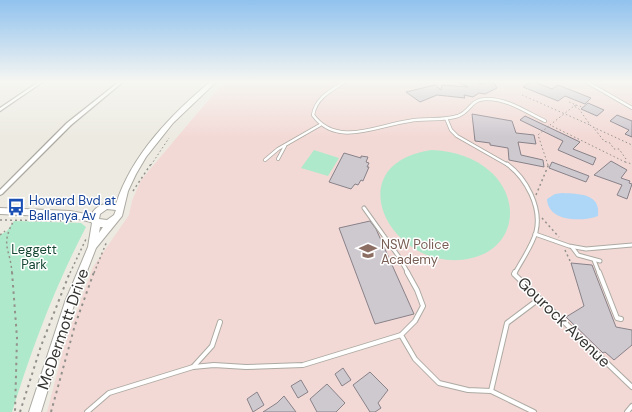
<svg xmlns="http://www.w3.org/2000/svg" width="632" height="412" viewBox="0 0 632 412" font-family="'DM Sans',sans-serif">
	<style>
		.education { fill: #f3d9d6 }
		.green { fill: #afe9cb }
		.water { fill: #add6f7 }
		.building { fill: #cec8cf; stroke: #888289 }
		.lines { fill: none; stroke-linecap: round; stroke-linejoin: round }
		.lane-far2-casing { stroke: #acaaa2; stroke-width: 4 }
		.lane-far1-casing { stroke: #acaaa2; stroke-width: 5 }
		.lane-casing { stroke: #acaaa2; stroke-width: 6 }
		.street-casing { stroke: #acaaa2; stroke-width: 2.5 }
		.secondary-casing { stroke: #acaaa2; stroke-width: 2 }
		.path-far2 { stroke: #92918b; stroke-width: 1; stroke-dasharray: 1.5 2.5; stroke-linecap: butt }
		.path-far1 { stroke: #92918b; stroke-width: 1.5; stroke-dasharray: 2 3; stroke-linecap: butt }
		.path { stroke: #92918b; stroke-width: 2; stroke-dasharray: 2.5 4; stroke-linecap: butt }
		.lane-far2 { stroke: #fff; stroke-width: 2.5 }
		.lane-far1 { stroke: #fff; stroke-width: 3 }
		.lane { stroke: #fff; stroke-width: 4 }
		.street { fill: #fff; fill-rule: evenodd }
		.secondary { fill: #fff; fill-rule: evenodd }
		.labels { text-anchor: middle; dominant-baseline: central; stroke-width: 3; stroke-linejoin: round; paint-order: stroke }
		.transit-label { font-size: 13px; fill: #164399; stroke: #fff; text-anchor: start }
		.education-label { font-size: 13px; fill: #785e54; stroke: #fff; text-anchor: start }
		.park-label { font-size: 13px; fill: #144732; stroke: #fff }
		.near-street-label { font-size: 16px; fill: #353431; stroke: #fff }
	</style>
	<rect width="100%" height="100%" fill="#eceae1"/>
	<!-- education -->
	<polygon class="education" points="230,81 632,81 632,412 47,412 65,343 93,267 129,215 132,201 141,180 217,90"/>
	<!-- green -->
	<g class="green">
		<polygon points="314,150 339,158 328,176 301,168"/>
		<path d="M431,150C454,151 475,157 492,173C522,202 514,248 472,258C394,277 333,165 431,150Z"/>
		<path d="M14,221L81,223L86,227C55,286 32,348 12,412H0V235L7,231Z"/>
	</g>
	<!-- water -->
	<path class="water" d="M562,193C579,194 601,193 598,216C582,222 548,222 547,199L555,194Z"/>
	<!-- building -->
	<g class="building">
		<polygon points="456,81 475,81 482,84 484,83 492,82 494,83 497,88 485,94 479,93 473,97 464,95 465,98 437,95 420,102 406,92 435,85 441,90 442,85 468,87"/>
		<polygon points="532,81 552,89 558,85 591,98 585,104 565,96 558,101 523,87"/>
		<polygon points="588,103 604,110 597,116 581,109"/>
		<polygon points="472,114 512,121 516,133 534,135 536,144 518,142 521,155 543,160 544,167 509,160 508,148 490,145 490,143 475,141"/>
		<polygon points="617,115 632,121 632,137 625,134 629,130 610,121"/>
		<polygon points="525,116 580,142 573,149 596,158 593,165 558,150 563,141 520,120"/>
		<polygon points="344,153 361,158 361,156 368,157 366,162 369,163 367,167 369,167 363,181 361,180 358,185 355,184 351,189 329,182"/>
		<polygon points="611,161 627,170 621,178 630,181 629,183 632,184 627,199 617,195 622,185 594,175"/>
		<polygon points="552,162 589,176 586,182 549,168"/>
		<polygon points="370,221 376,229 414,314 375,324 339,228"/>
		<polygon points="571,263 592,265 616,327 632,330 632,345 614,360 605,352 603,353 566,317 584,306"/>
		<polygon points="343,368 351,380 342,386 335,374"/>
		<polygon points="370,372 388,390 378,403 381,408 375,412 370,412 353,385"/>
		<polygon points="301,380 308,392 298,398 291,386"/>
		<polygon points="327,384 345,403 336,412 317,412 310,399"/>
		<polygon points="257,392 264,405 253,412 247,399"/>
		<polygon points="284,396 296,412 263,412 277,403"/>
	</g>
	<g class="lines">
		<!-- lane-far2 casing -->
		<g class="lane-far2-casing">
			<g id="lane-far2">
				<path d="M346,81C332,90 316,97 313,115C337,148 378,125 409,121C425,118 443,121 458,116C471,111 470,100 485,99C507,98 526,112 545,121"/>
				<polyline points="585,81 632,108"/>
				<polyline points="446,118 451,130 457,136 508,165"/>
				<polyline points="278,159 285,146"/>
				<polyline points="265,160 278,149 320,125"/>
			</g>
		</g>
		<!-- lane-far1 casing -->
		<g class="lane-far1-casing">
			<g id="lane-far1">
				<path d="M507,164C526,178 542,207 536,232C532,246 522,260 515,273"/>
				<polyline points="364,208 399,257 408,273"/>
				<polyline points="535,234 569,246 586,249 632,245"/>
				<polyline points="572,247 578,255 600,261"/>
				<polyline points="594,260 599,273"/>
			</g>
		</g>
		<!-- lane casing -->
		<g class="lane-casing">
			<g id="lane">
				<polyline points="407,272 417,290 423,306 415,321 401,335 415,359 439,383 468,390 491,391 534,412"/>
				<polyline points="515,272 514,274 632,387"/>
				<polyline points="599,272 617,318 621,319"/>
				<polyline points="193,367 214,365 246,367 303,365 401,335"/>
				<polyline points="491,391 507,323 539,299"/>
				<polyline points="87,412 109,393 193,367 212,346 220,322"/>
				<polyline points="627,412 632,406"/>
			</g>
		</g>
		<!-- street casing -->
		<g class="street-casing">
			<g id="street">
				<polygon points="40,81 44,81 0,111 0,108"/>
				<polygon points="120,81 124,81 71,125 2,194 0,195 0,190 67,123"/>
			</g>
		</g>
		<!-- secondary casing -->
		<g class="secondary-casing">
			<path id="secondary" d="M211,81H217L173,123L146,157L136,174L128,191L122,216L96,248L75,302L41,412H29L65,302L88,247L92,223L91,222L70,217L0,214V208L70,211L91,215C96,205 106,202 116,204C132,154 172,114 211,81ZM107,209L116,210L114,215L107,220L99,219L100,214ZM100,227H103L99,233Z"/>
		</g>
		<!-- path-far2 -->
		<g class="path-far2">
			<polyline points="522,95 590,125"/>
			<polyline points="569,102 576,105 574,106"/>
			<polyline points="576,105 582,107"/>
			<polyline points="591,126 579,109 574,106 550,125 625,162 626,159 619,149 614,149 610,143 604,141 593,127"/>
			<polyline points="593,127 632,145"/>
			<polyline points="625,162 632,164"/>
			<polyline points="151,165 169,138"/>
			<polyline points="548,165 538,135 550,125"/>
		</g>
		<!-- path-far1 -->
		<g class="path-far1">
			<polyline points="133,191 151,164"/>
			<polyline points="536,195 548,166 547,164"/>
			<polyline points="542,218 559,237"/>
			<polyline points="0,220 72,221"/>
			<polyline points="0,235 5,231"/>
			<polyline points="565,250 571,263"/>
			<path d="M12,273C10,247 0,246 14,220"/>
			<polyline points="70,273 86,239"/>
			<polyline points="94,273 107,241"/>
		</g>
		<!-- path -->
		<g class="path">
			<polyline points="12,272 17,338 15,412"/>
			<polyline points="20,412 41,346 70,272"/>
			<polyline points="51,412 75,325 94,272"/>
		</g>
		<!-- lane-far2 -->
		<use href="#lane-far2" class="lane-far2"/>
		<!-- lane-far1 -->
		<use href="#lane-far1" class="lane-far1"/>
		<!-- lane -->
		<use href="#lane" class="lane"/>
		<!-- street -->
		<use href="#street" class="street"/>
		<!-- secondary -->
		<use href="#secondary" class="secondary"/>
	</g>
	<!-- sky -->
	<linearGradient id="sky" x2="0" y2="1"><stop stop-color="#90c2ee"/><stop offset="0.59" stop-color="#f6f6f2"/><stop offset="1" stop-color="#f6f6f2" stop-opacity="0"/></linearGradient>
	<rect width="632" height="138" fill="url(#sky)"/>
	<!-- icons -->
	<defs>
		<g id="bus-bare" transform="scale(1.38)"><path d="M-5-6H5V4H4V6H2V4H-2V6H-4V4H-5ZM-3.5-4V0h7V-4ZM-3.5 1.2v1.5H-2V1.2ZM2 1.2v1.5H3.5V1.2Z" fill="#1a4fb4" stroke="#fff" stroke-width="2.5" paint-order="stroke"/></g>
		<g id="university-bare" transform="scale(1.38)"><path d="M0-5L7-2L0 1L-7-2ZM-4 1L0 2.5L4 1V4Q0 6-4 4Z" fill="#8d6e63" stroke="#fff" stroke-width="2.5" paint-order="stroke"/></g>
	</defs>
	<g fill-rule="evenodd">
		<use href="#bus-bare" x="16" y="207"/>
		<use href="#university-bare" x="368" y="251"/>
	</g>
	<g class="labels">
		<!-- transit labels -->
		<g class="transit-label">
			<text x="29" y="200">Howard Bvd at<tspan x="29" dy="15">Ballanya Av</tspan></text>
		</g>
		<!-- education labels -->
		<g class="education-label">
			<text x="381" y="244">NSW Police<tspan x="381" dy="15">Academy</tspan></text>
		</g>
		<!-- park labels -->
		<g class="park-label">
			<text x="34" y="249">Leggett<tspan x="34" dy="15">Park</tspan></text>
		</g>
		<!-- near-street labels -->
		<g class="near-street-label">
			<text transform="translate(564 322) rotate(44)">Gourock Avenue</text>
			<text transform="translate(63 329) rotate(-71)">McDermott Drive</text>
		</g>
	</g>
</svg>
